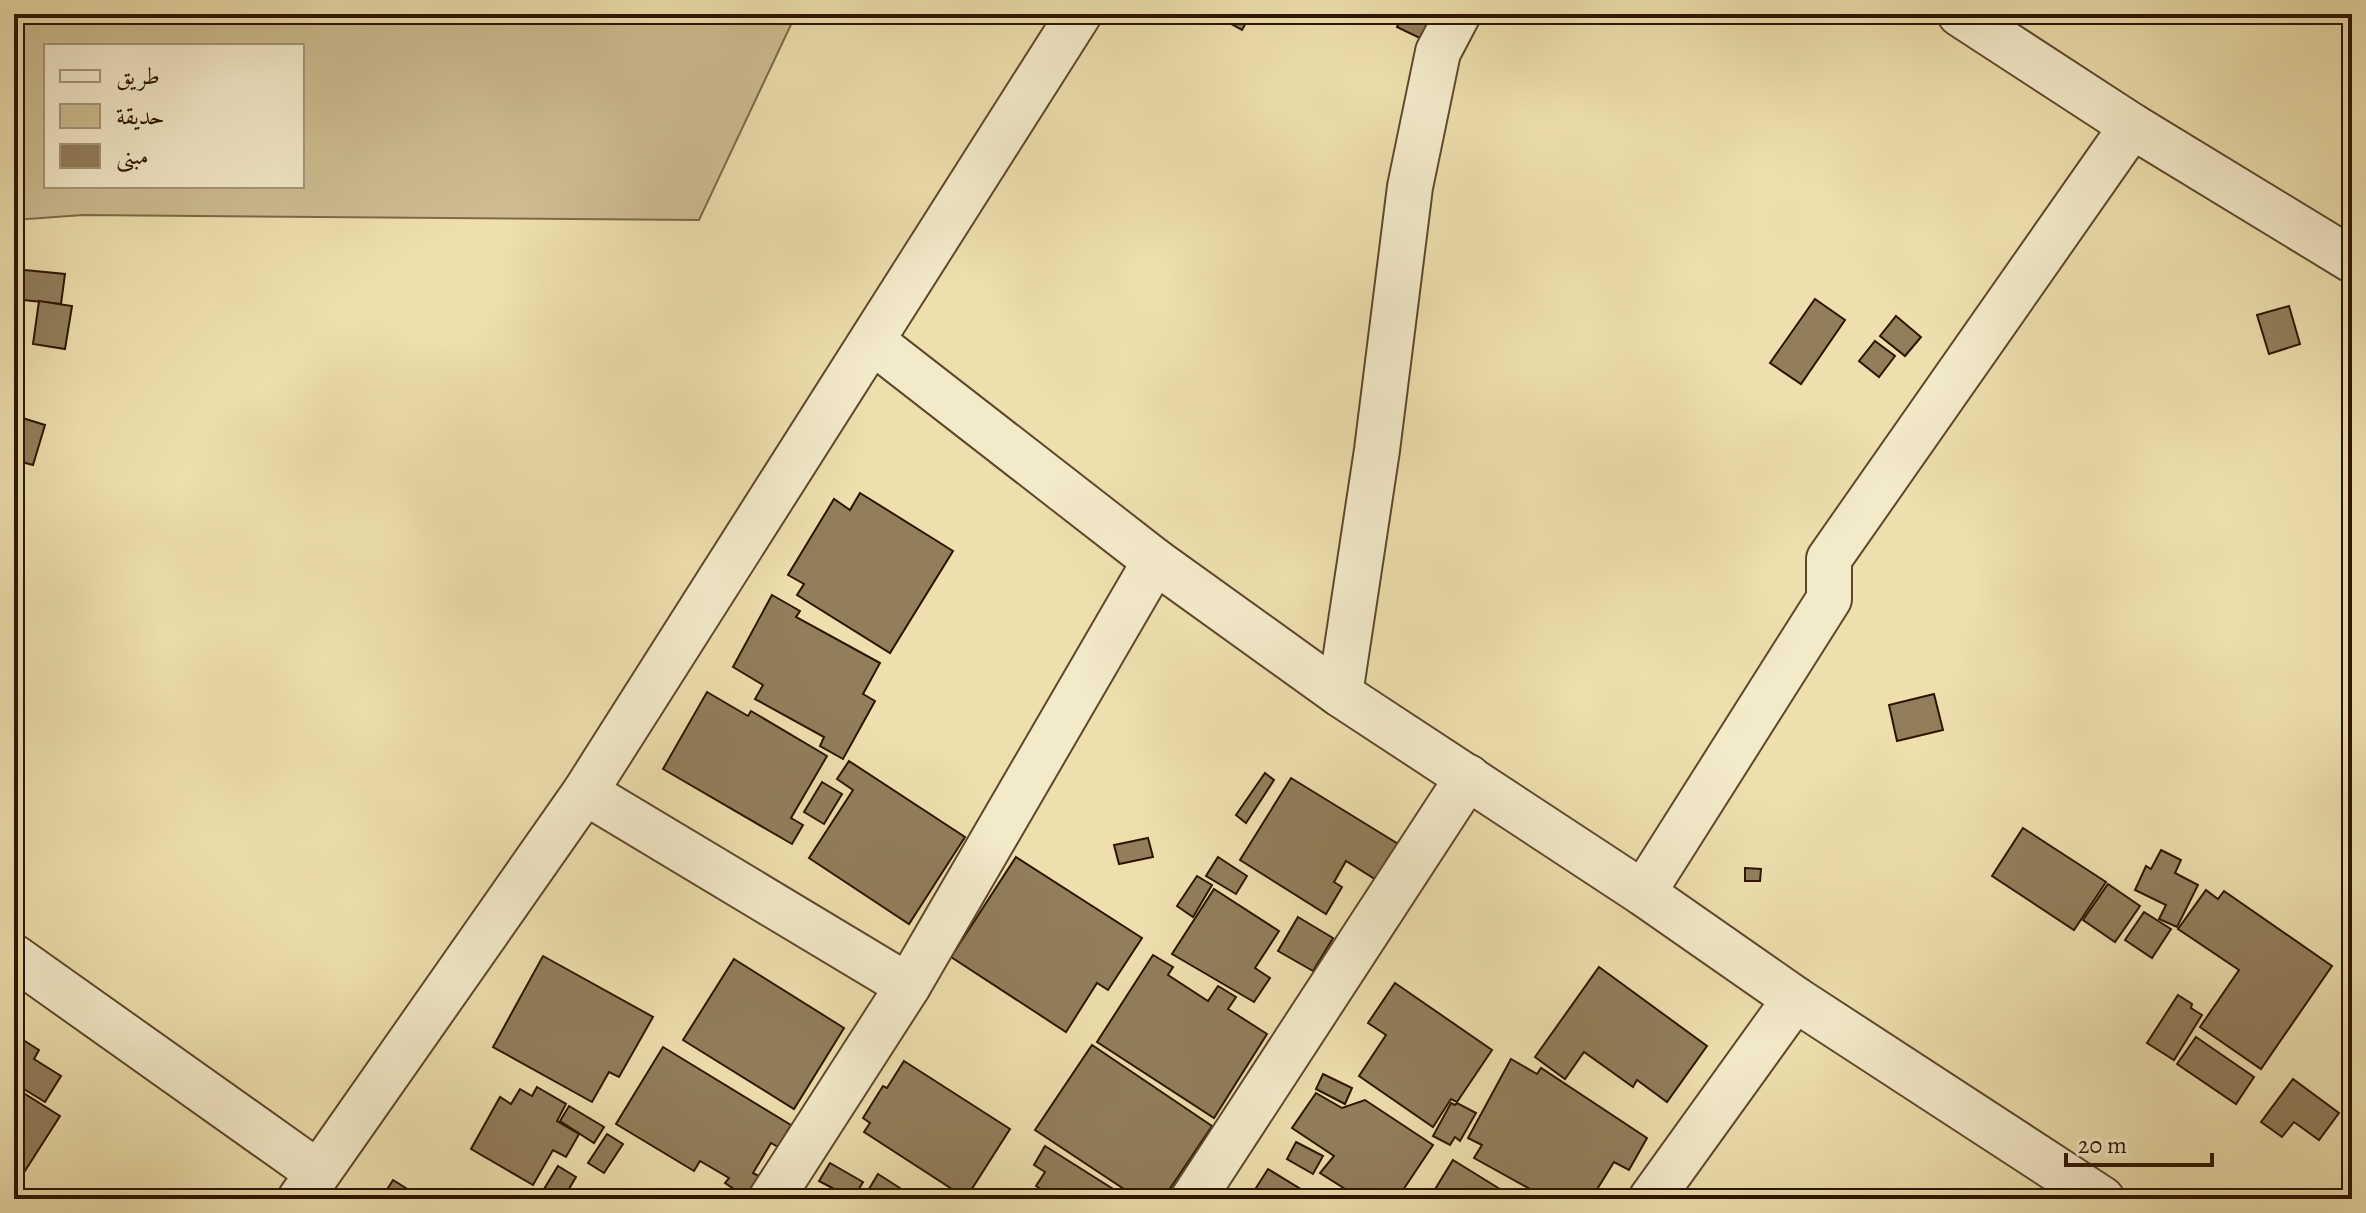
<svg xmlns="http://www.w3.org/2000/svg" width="2366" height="1213" viewBox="0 0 2366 1213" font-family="Alegreya,Amiri,serif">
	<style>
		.green { fill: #cdbd91; stroke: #7e6949; stroke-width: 2; fill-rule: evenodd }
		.building { fill: #927e5b; stroke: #2f1501; stroke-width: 2 }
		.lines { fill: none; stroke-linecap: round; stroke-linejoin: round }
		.minor-casing { stroke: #5e482c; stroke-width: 48 }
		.minor { stroke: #f3eaca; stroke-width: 44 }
	</style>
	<rect width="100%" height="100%" fill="#eddfae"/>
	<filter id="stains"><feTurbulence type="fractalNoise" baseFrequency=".0025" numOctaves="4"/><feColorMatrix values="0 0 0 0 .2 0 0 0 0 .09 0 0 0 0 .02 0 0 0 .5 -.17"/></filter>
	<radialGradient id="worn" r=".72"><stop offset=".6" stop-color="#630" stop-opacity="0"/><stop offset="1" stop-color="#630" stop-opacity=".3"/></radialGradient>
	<!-- green -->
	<path class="green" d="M14,14H796L699,220L83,215L14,220ZM46,46H302V186H46Z"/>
	<!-- building -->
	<g class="building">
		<polygon points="1213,14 1251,14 1242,30"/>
		<polygon points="1403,14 1444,14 1430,43 1397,27"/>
		<polygon points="14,269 65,274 61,304 14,299"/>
		<polygon points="1815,299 1845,320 1801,384 1770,363"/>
		<polygon points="39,301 72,306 65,349 33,344"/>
		<polygon points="2289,306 2300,344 2269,354 2257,315"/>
		<polygon points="1896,316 1921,337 1905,356 1880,336"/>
		<polygon points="1875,341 1895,356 1879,377 1859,361"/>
		<polygon points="16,416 45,425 33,465 14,460"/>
		<polygon points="860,493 953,551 890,653 797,595 804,584 788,575 834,499 850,510"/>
		<polygon points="772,595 800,611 796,617 880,663 863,694 875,701 843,759 820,746 824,737 755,699 763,685 733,667"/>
		<polygon points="707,692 748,716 751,711 827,756 791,818 803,825 792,844 663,769"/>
		<polygon points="1934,694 1943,730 1897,741 1889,705"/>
		<polygon points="849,761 965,837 909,924 809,858 853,790 837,779"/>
		<polygon points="1265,773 1274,780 1246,823 1236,815"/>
		<polygon points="1291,778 1400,845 1378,881 1346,861 1334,882 1342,887 1326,914 1240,860"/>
		<polygon points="822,782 842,794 824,824 804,812"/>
		<polygon points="2023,828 2106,882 2074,930 1992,876"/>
		<polygon points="1148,838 1153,857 1119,864 1114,845"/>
		<polygon points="2161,850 2181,860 2175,873 2198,885 2177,927 2159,919 2166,905 2135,890 2146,866 2151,869"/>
		<polygon points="1016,857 1142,938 1108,990 1097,983 1066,1032 951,957"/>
		<polygon points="1218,857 1247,876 1236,894 1206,876"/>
		<polygon points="1745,868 1761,869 1760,881 1745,881"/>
		<polygon points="1197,876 1212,885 1193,917 1177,906"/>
		<polygon points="2108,884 2140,906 2115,942 2083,920"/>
		<polygon points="1214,889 1279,931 1255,968 1270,978 1254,1002 1172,954"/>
		<polygon points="2206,890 2218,899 2224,891 2332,966 2261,1069 2200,1027 2239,970 2178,929"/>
		<polygon points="2144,912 2171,929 2152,958 2125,940"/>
		<polygon points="1298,917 1333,938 1313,971 1278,951"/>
		<polygon points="1153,955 1173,967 1168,975 1208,1001 1218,986 1236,997 1228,1009 1267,1034 1214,1118 1097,1042"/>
		<polygon points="543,956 653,1017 619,1077 609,1072 592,1102 493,1047"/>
		<polygon points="734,959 844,1028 794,1109 683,1040"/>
		<polygon points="1599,967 1707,1046 1667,1102 1637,1080 1633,1087 1584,1052 1565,1079 1535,1057"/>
		<polygon points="1395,983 1492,1050 1457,1102 1451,1099 1433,1127 1359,1076 1386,1035 1368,1023"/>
		<polygon points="2178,995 2192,1004 2191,1008 2202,1015 2174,1060 2147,1043"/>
		<polygon points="14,1027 23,1033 20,1038 39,1050 34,1059 61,1076 45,1102 14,1083"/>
		<polygon points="2196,1037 2254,1077 2236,1104 2177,1064"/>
		<polygon points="1092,1045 1212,1126 1163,1199 1139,1199 1035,1130"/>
		<polygon points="663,1047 791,1125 778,1147 771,1143 753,1173 759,1176 746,1197 725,1183 729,1178 700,1161 694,1171 616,1124"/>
		<polygon points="1511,1059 1537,1074 1541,1068 1647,1138 1629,1170 1614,1162 1591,1199 1548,1199 1474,1158 1482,1145 1468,1138"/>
		<polygon points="904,1061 1010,1129 966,1198 864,1132 870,1123 863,1118 883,1086 887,1088"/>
		<polygon points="1323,1074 1352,1088 1345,1104 1316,1089"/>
		<polygon points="2293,1079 2339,1113 2319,1140 2294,1122 2282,1137 2261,1122"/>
		<polygon points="14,1087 60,1116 14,1188"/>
		<polygon points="537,1087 566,1104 557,1121 579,1134 566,1157 553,1150 533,1185 471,1149 500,1097 511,1104 520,1089 532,1096"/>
		<polygon points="1316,1093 1342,1108 1365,1100 1433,1145 1397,1199 1361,1199 1320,1173 1334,1156 1292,1128"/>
		<polygon points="1451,1103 1455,1105 1457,1103 1476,1113 1460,1141 1455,1137 1450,1145 1433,1136"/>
		<polygon points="569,1106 604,1127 594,1143 560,1121"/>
		<polygon points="607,1134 623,1144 604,1173 588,1163"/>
		<polygon points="1296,1142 1323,1156 1313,1174 1287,1159"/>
		<polygon points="1045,1146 1129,1199 1089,1199 1080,1193 1078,1199 1056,1199 1036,1186 1045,1172 1034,1165"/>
		<polygon points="1453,1160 1516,1199 1429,1199"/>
		<polygon points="830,1163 863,1182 853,1199 819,1181"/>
		<polygon points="558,1166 576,1177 563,1199 538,1199"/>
		<polygon points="1268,1169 1317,1199 1249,1199"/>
		<polygon points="878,1174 917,1199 863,1199"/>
		<polygon points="393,1180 422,1198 381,1199"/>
	</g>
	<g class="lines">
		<!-- minor casing -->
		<g class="minor-casing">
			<g id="minor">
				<polyline points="1960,14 2132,126 2352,260"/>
				<polyline points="872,341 1155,561 1340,694 1643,893 1795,999 2102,1199"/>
				<polyline points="1340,694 1377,450 1410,187 1438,52 1458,14"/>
				<polyline points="585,792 908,986"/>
				<polyline points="1643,893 1829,599 1829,559 2132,126"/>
				<polyline points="14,957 317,1172"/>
				<polyline points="300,1199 585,792 1079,14"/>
				<polyline points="771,1199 908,986 1155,561"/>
				<polyline points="1193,1199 1468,777"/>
				<polyline points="1651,1199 1795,999"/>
			</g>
		</g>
		<!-- minor -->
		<use href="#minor" class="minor"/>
	</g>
	<!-- margin -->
	<rect width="2366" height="1213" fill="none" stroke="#eddfae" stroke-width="48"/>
	<rect x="16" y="16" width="2334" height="1181" fill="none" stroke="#2f1501" stroke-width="4"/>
	<rect x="24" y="24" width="2318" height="1165" fill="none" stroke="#2f1501" stroke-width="2"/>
	<!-- legend -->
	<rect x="44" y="44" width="260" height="144" fill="#f3eaca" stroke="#a5957a" stroke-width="2"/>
	<rect x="60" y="70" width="40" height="12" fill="#f3eaca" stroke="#a5957a" stroke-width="2"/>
	<text x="116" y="84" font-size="24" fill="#2f1501">طريق</text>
	<rect x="60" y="104" width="40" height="24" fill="#cdbd91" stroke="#a5957a" stroke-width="2"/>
	<text x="116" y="124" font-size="24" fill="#2f1501">حديقة</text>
	<rect x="60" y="144" width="40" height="24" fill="#927e5b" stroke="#a5957a" stroke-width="2"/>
	<text x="116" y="164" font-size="24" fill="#2f1501">مبنى</text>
	<!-- scale -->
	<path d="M2066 1153v12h146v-12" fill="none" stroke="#2f1501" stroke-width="4"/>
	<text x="2078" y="1153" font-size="24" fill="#2f1501" stroke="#f3eaca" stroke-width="6" paint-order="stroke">20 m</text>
	<rect width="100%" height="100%" filter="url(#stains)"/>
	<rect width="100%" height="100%" fill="url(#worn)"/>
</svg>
